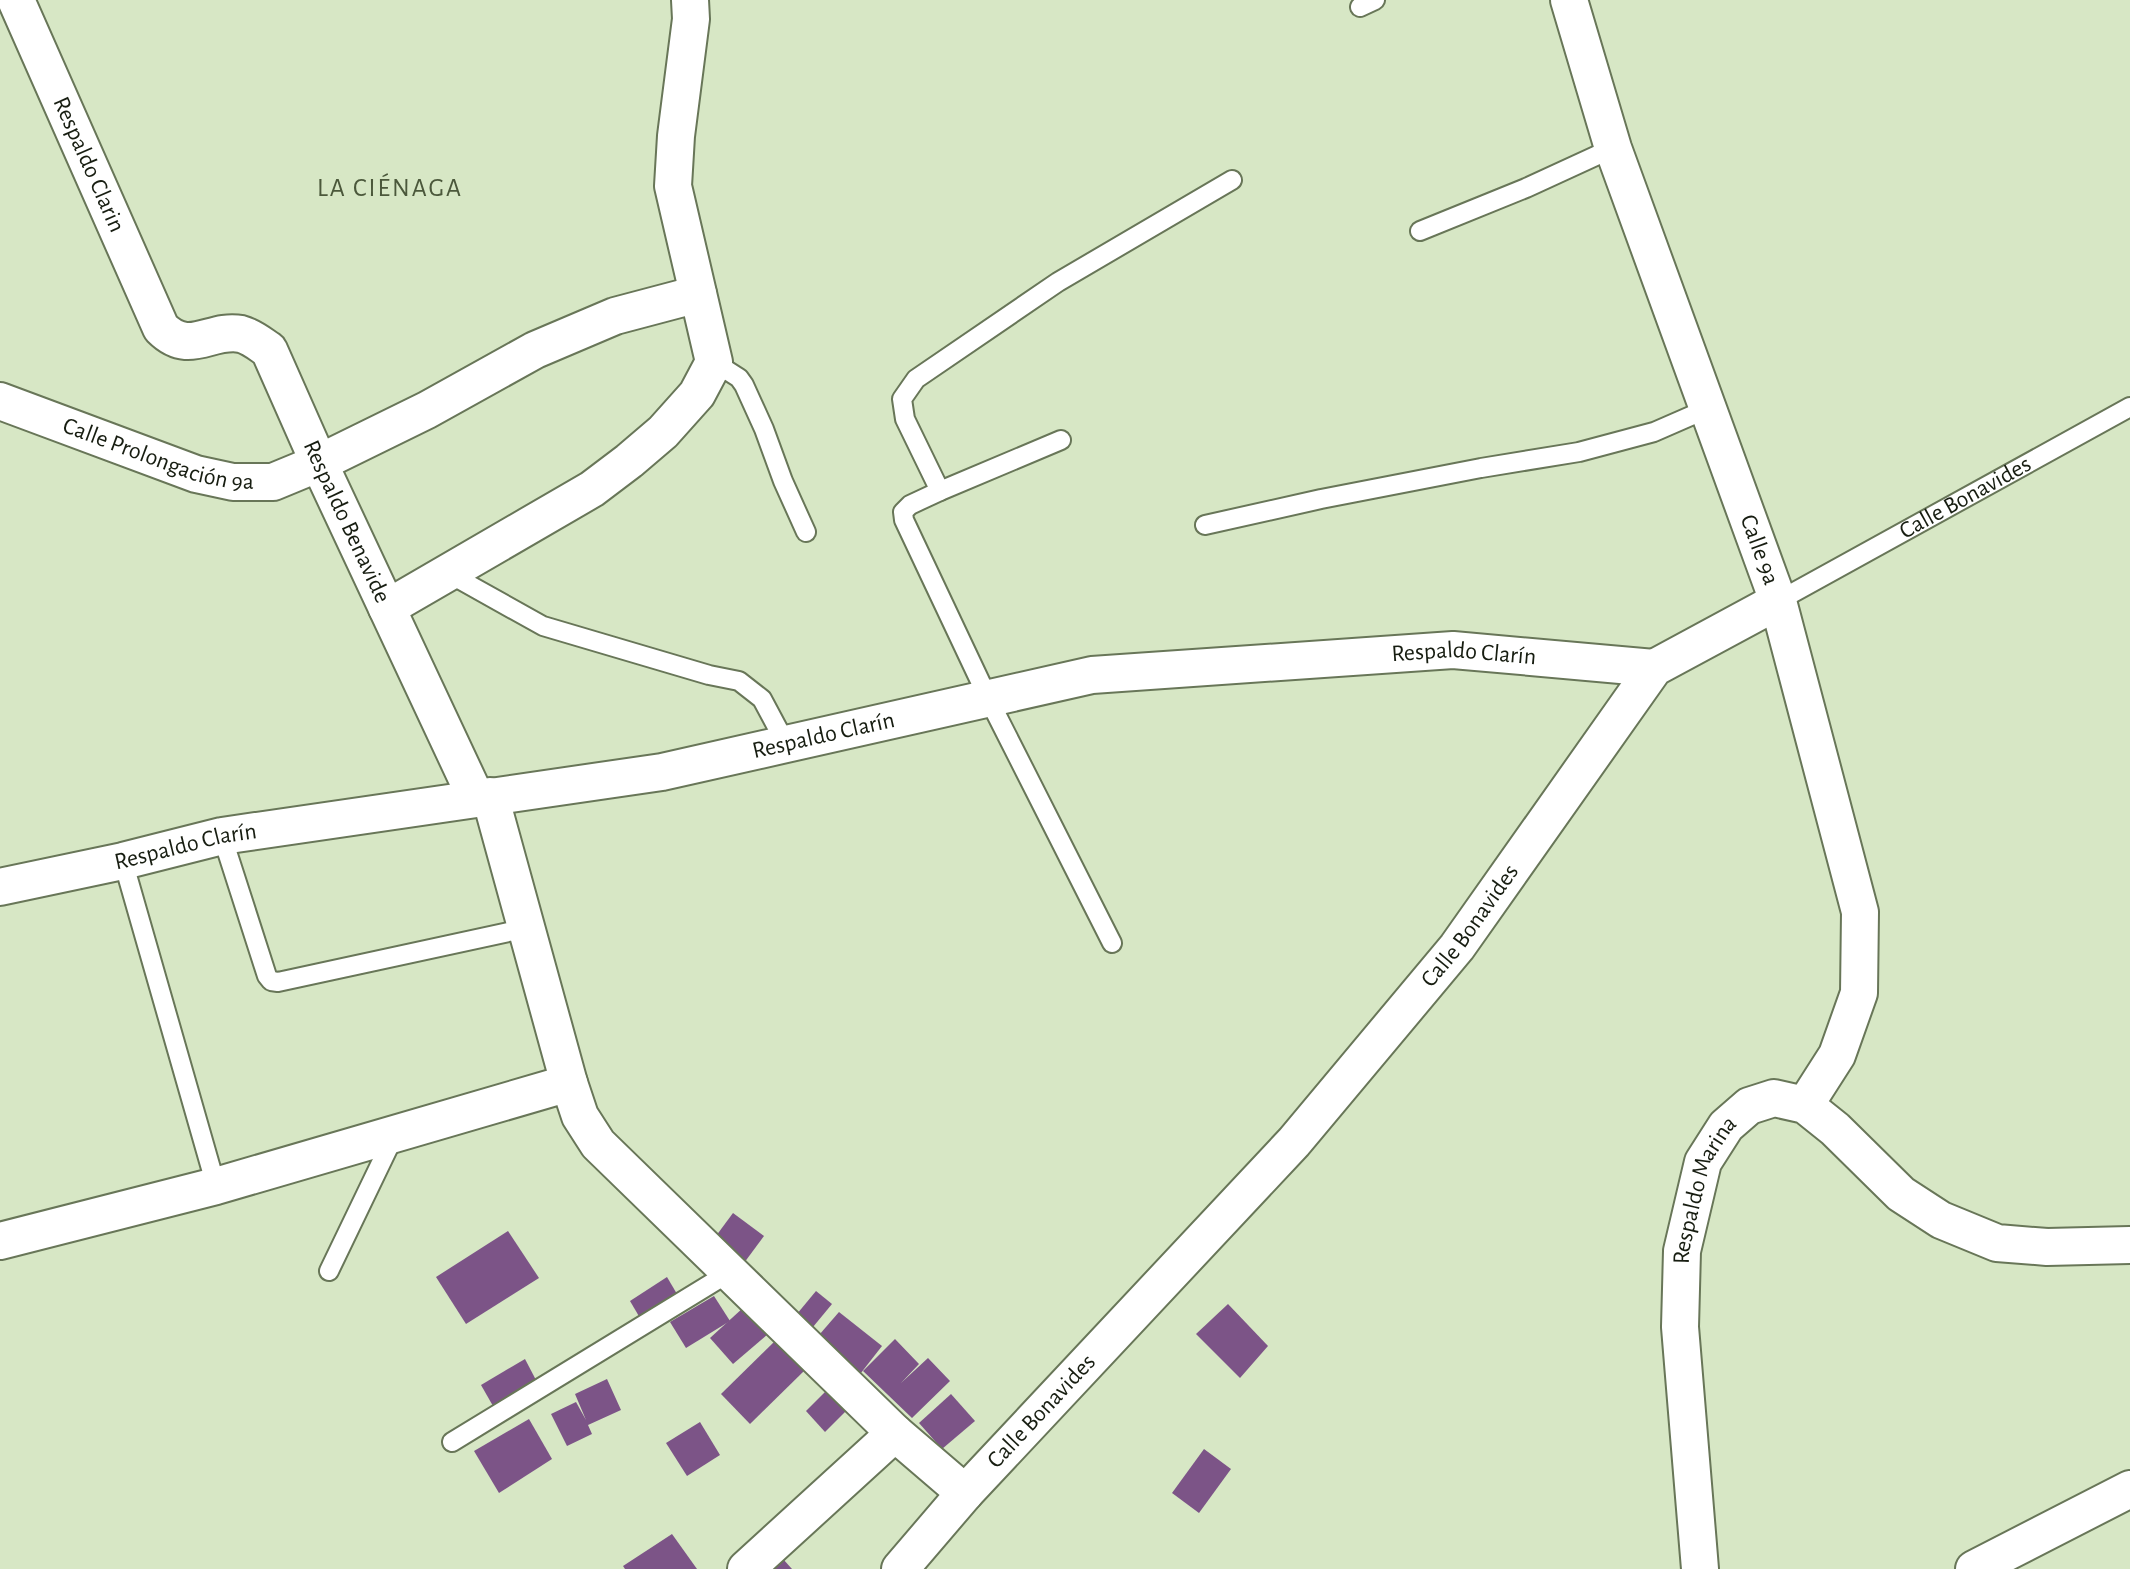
<svg xmlns="http://www.w3.org/2000/svg" width="2130" height="1569" viewBox="0 0 2130 1569" font-family="'Alegreya Sans',sans-serif">
	<style>
		.building { fill: #7c5487 }
		.lines { fill: none; stroke-linecap: round; stroke-linejoin: round }
		.lane-casing { stroke: #687658; stroke-width: 22 }
		.street-casing { stroke: #687658; stroke-width: 40 }
		.lane { stroke: #fff; stroke-width: 18 }
		.street { stroke: #fff; stroke-width: 36 }
		.labels { text-anchor: middle; dominant-baseline: central; stroke-width: 8; stroke-linejoin: round; paint-order: stroke }
		.street-label { font-size: 24px; fill: #171d11; stroke: #d7e7c5 }
		.neighbourhood-label { font-size: 26px; letter-spacing: 2px; fill: #4b583b; stroke: #d7e7c5 }
	</style>
	<rect width="100%" height="100%" fill="#d7e7c5"/>
	<!-- building -->
	<g class="building">
		<polygon points="733,1213 764,1236 744,1263 713,1240"/>
		<polygon points="508,1231 539,1278 466,1324 436,1277"/>
		<polygon points="667,1277 677,1294 640,1318 630,1301"/>
		<polygon points="816,1291 832,1304 808,1333 792,1320"/>
		<polygon points="714,1296 730,1321 686,1348 670,1322"/>
		<polygon points="1228,1304 1268,1346 1240,1378 1196,1334"/>
		<polygon points="744,1307 768,1334 733,1364 710,1338"/>
		<polygon points="839,1312 882,1346 857,1378 813,1342"/>
		<polygon points="895,1339 919,1364 901,1383 928,1358 950,1381 912,1418 863,1371"/>
		<polygon points="775,1341 804,1371 750,1424 721,1394"/>
		<polygon points="525,1359 537,1382 493,1406 481,1385"/>
		<polygon points="607,1379 621,1410 588,1425 592,1434 567,1446 551,1414 576,1402 586,1420 575,1394"/>
		<polygon points="827,1390 847,1410 825,1432 806,1411"/>
		<polygon points="951,1394 975,1421 942,1449 919,1423"/>
		<polygon points="529,1419 552,1459 499,1493 474,1451"/>
		<polygon points="700,1422 720,1455 687,1476 666,1443"/>
		<polygon points="1204,1449 1231,1469 1199,1513 1172,1493"/>
		<polygon points="672,1534 697,1569 625,1569 623,1566"/>
		<polygon points="783,1559 792,1569 773,1569"/>
	</g>
	<g class="lines">
		<!-- lane casing -->
		<g class="lane-casing">
			<g id="lane">
				<polyline points="1360,7 1375,0"/>
				<polyline points="1420,231 1526,188 1613,148"/>
				<polyline points="714,362 739,378 744,385 764,429 783,481 806,532"/>
				<polyline points="1061,440 940,491 910,505 903,512 904,520 988,698 1112,943"/>
				<polyline points="940,491 905,419 902,399 916,379 1058,282 1232,180"/>
				<polyline points="1205,525 1321,499 1481,468 1579,452 1654,432 1709,408"/>
				<polyline points="448,573 543,626 709,675 739,681 762,699 786,744"/>
				<path id="s1" d="M1778,601L2130,407"/>
				<polyline points="222,836 267,976 271,981 278,982 527,928"/>
				<polyline points="123,861 216,1186"/>
				<polyline points="329,1271 394,1136"/>
				<polyline points="452,1442 730,1272"/>
			</g>
		</g>
		<!-- street casing -->
		<g class="street-casing">
			<g id="street">
				<path id="s2" d="M16,0L161,328C190,357 210,328 241,334C252,337 260,344 269,350L319,463L476,798"/>
				<path id="s3" d="M1569,0L1613,148L1778,601L1860,912L1859,993L1837,1055L1805,1105"/>
				<path id="s4" d="M0,401L196,474L233,482H273L319,463L427,410L535,350L615,316L698,294"/>
				<polyline points="387,608 592,489 629,461 663,432 697,394 714,362 673,186 676,136 691,19 690,0"/>
				<polyline points="490,796 569,1083 580,1116 598,1144 895,1433"/>
				<path id="s5" d="M0,887L123,861L222,836L662,772L1092,675L1453,650L1654,668"/>
				<polyline points="0,1241 216,1186 569,1083"/>
				<polyline points="746,1569 895,1433 965,1493"/>
				<path id="s6" d="M900,1569L965,1493L1294,1142L1457,947L1654,668L1778,601"/>
				<path id="s7" d="M1700,1569L1680,1327L1682,1251L1703,1162L1726,1126L1749,1106L1774,1098L1805,1105L1835,1129L1901,1194L1941,1220L1997,1243L2047,1247L2130,1245"/>
				<polyline points="1974,1569 2130,1489"/>
			</g>
		</g>
		<!-- lane -->
		<use href="#lane" class="lane"/>
		<!-- street -->
		<use href="#street" class="street"/>
	</g>
	<g class="labels">
		<!-- street labels -->
		<g class="street-label">
			<text stroke="none"><textPath href="#s2" startOffset="180">Respaldo Clarin</textPath></text>
			<text stroke="none"><textPath href="#s4" startOffset="168">Calle Prolongación 9a</textPath></text>
			<text stroke="none"><textPath href="#s1" startOffset="214">Calle Bonavides</textPath></text>
			<text stroke="none"><textPath href="#s2" startOffset="664">Respaldo Benavide</textPath></text>
			<text stroke="none"><textPath href="#s3" startOffset="582">Calle 9a</textPath></text>
			<text stroke="none"><textPath href="#s5" startOffset="1486">Respaldo Clarín</textPath></text>
			<text stroke="none"><textPath href="#s5" startOffset="838">Respaldo Clarín</textPath></text>
			<text stroke="none"><textPath href="#s5" startOffset="190">Respaldo Clarín</textPath></text>
			<text stroke="none"><textPath href="#s6" startOffset="860">Calle Bonavides</textPath></text>
			<text stroke="none"><textPath href="#s7" startOffset="384">Respaldo Marina</textPath></text>
			<text stroke="none"><textPath href="#s6" startOffset="212">Calle Bonavides</textPath></text>
		</g>
		<!-- neighbourhood labels -->
		<g class="neighbourhood-label">
			<text x="390" y="188">LA CIÉNAGA</text>
		</g>
	</g>
</svg>
